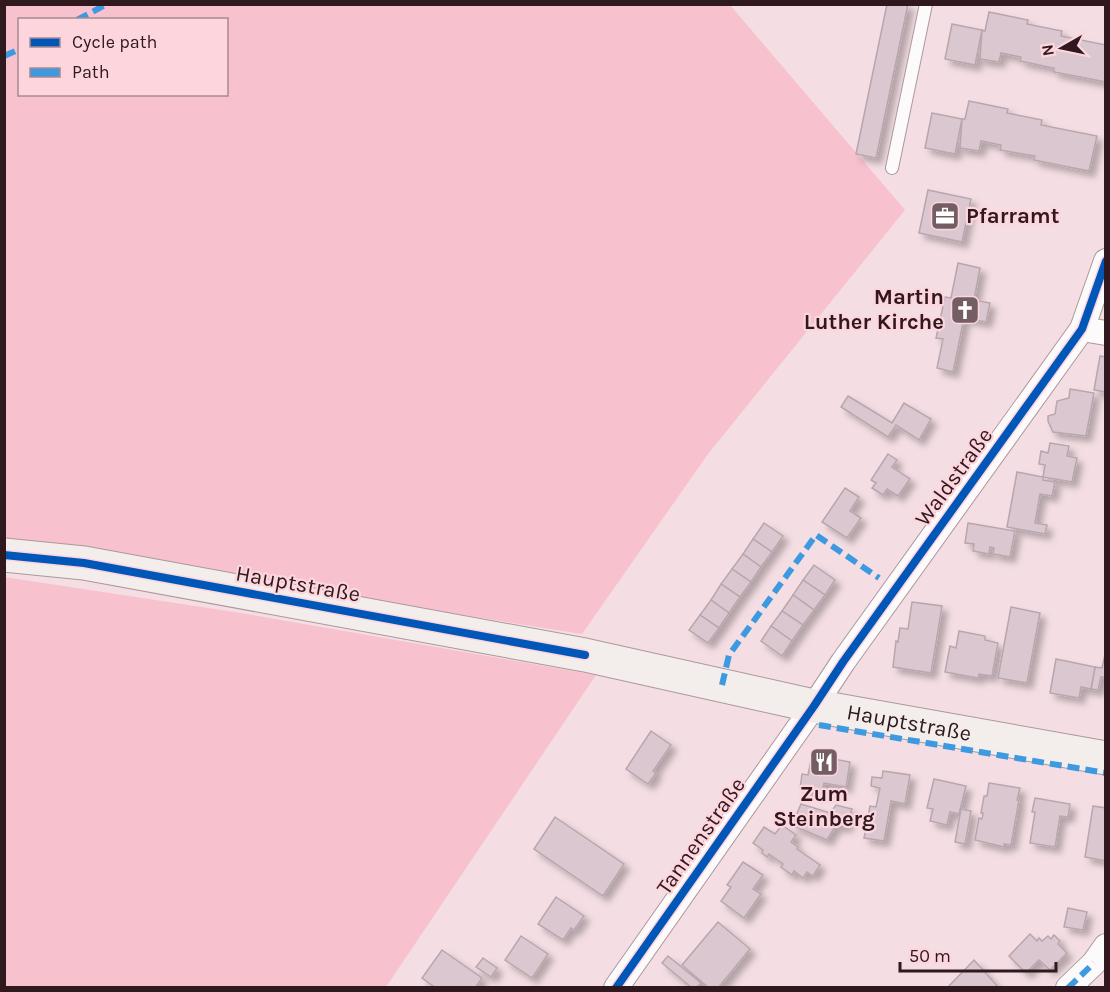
<svg xmlns="http://www.w3.org/2000/svg" width="1110" height="992" viewBox="0 0 1110 992" font-family="Karla,sans-serif">
	<style>
		.green { fill: #f7c1ce; fill-rule: evenodd }
		.building { fill: #dbc7cf; stroke: #b9a5ad; stroke-width: 1.5; filter: url(#shadow) }
		.lines { fill: none; stroke-linecap: round; stroke-linejoin: round }
		.lane-casing { stroke: #ab989c; stroke-width: 14 }
		.street-casing { stroke: #ab989c; stroke-width: 26 }
		.secondary-casing { stroke: #ab989c; stroke-width: 35 }
		.lane { stroke: #fdfafb; stroke-width: 12 }
		.street { stroke: #fdfafb; stroke-width: 24 }
		.secondary { stroke: #f3edeb; stroke-width: 33 }
		.quiet { stroke: #3d9ae0; stroke-width: 6; stroke-dasharray: 12 6; stroke-linecap: butt }
		.cycleway-casing { stroke: #fdd5dd; stroke-width: 11 }
		.cycleway { stroke: #0057b8; stroke-width: 8 }
		.labels { text-anchor: middle; dominant-baseline: central; stroke-width: 4.5; stroke-linejoin: round; paint-order: stroke }
		.poi-label { font-size: 22px; font-weight: bold; fill: #2f181e; stroke: #fdd5dd; text-anchor: start }
		.street-label { font-size: 22px; fill: #2f181e; stroke: #fdd5dd }
	</style>
	<defs>
		<filter id="shadow"><feDropShadow dx="5.5" dy="5.5" stdDeviation="3" flood-color="#0004"/></filter>
	</defs>
	<rect width="100%" height="100%" fill="#f4dee3"/>
	<!-- green -->
	<g class="green">
		<path d="M4,5H730L905,210L708,454L582,634L5,542ZM20,20H226V94H20Z"/>
		<polygon points="4,577 241,613 596,675 386,987 5,987"/>
	</g>
	<!-- building -->
	<g class="building">
		<polygon points="887,4 908,4 876,158 856,154"/>
		<polygon points="989,12 1028,20 1027,24 1062,31 1061,36 1106,45 1106,82 1054,72 1054,68 1020,61 1021,57 1001,53 999,62 980,59 982,30 985,31"/>
		<polygon points="952,24 982,30 975,65 945,59"/>
		<polygon points="969,101 1008,109 1007,113 1042,120 1041,125 1097,136 1089,171 1034,160 1035,156 1000,150 1001,145 981,141 979,151 960,148 962,119 965,119"/>
		<polygon points="932,113 962,119 955,154 925,148"/>
		<polygon points="928,190 971,199 962,242 919,233"/>
		<polygon points="958,263 980,268 974,300 990,303 986,322 964,318 953,372 937,368 943,339 936,338 945,297 951,298"/>
		<polygon points="1100,356 1106,357 1106,392 1094,390"/>
		<polygon points="1070,389 1094,393 1086,436 1053,432 1048,421 1048,416 1055,414 1057,401 1069,398"/>
		<polygon points="848,396 892,423 904,403 931,419 919,440 896,425 888,437 841,407"/>
		<polygon points="1050,443 1069,446 1067,456 1077,458 1072,482 1043,477 1045,465 1039,464 1041,451 1048,453"/>
		<polygon points="888,454 897,460 892,467 910,479 898,496 887,489 883,495 872,488 876,483 871,480"/>
		<polygon points="1017,472 1043,477 1043,480 1055,482 1052,496 1040,494 1035,523 1047,525 1045,534 1007,527"/>
		<polygon points="845,488 859,497 850,511 861,518 847,538 822,522"/>
		<polygon points="764,523 783,536 772,552 753,539"/>
		<polygon points="968,523 1015,531 1010,557 993,554 994,548 990,547 989,554 973,551 974,544 965,543"/>
		<polygon points="753,539 772,552 761,567 743,554"/>
		<polygon points="743,554 761,567 751,582 732,569"/>
		<polygon points="814,565 835,580 825,595 803,580"/>
		<polygon points="732,569 751,582 740,597 721,584"/>
		<polygon points="803,580 825,595 814,610 793,595"/>
		<polygon points="721,584 740,597 729,613 711,600"/>
		<polygon points="793,595 814,610 803,625 782,611"/>
		<polygon points="711,600 729,613 719,628 700,615"/>
		<polygon points="912,602 942,606 931,673 893,667 896,641 898,642 900,628 908,629"/>
		<polygon points="1011,607 1040,613 1027,683 998,678"/>
		<polygon points="782,611 803,625 792,641 771,626"/>
		<polygon points="700,615 719,628 708,643 689,630"/>
		<polygon points="771,626 792,641 782,656 761,641"/>
		<polygon points="959,631 985,636 985,640 998,643 992,676 979,674 978,678 945,672 950,646 956,648"/>
		<polygon points="1106,650 1106,678 1101,677 1098,690 1091,689 1095,667 1102,668"/>
		<polygon points="1056,659 1095,667 1091,689 1081,687 1079,698 1050,693"/>
		<polygon points="651,731 671,745 653,771 656,773 648,784 626,769"/>
		<polygon points="812,755 850,762 846,787 824,783 822,793 800,789 802,774 808,775"/>
		<polygon points="883,771 910,775 905,804 891,801 884,841 864,838 870,806 876,807 880,788 871,786 872,777 882,778"/>
		<polygon points="934,779 966,786 959,814 950,812 947,825 930,821 933,809 927,808"/>
		<polygon points="989,783 1020,788 1017,800 1019,800 1011,845 1004,844 1004,847 975,840 979,818 982,819 983,813 981,813 984,796 987,796"/>
		<polygon points="1035,798 1070,804 1068,817 1060,816 1055,847 1030,843 1035,812 1032,812"/>
		<polygon points="801,804 830,813 836,805 852,809 846,827 836,825 827,840 792,825"/>
		<polygon points="1093,806 1106,808 1106,861 1085,857"/>
		<polygon points="961,809 971,811 965,844 955,842"/>
		<polygon points="555,817 624,864 603,896 534,849"/>
		<polygon points="782,825 796,835 791,842 798,847 797,849 820,865 813,876 807,872 803,878 794,871 792,875 781,867 783,864 769,854 767,857 762,853 763,850 753,843 764,827 775,834"/>
		<polygon points="743,862 763,875 753,889 761,894 744,918 721,901 731,887 727,885"/>
		<polygon points="556,897 584,916 574,930 571,928 563,940 538,924"/>
		<polygon points="1068,908 1087,912 1083,930 1064,927"/>
		<polygon points="718,922 750,949 718,988 709,988 682,965"/>
		<polygon points="1030,934 1037,941 1039,938 1042,941 1048,936 1051,939 1054,935 1060,941 1058,944 1067,953 1050,970 1039,960 1026,973 1009,956"/>
		<polygon points="521,936 548,954 532,978 505,960"/>
		<polygon points="442,950 482,978 475,988 436,988 422,978"/>
		<polygon points="668,956 701,983 696,988 692,988 662,963"/>
		<polygon points="483,958 497,968 491,977 476,967"/>
		<polygon points="974,960 999,988 947,988"/>
	</g>
	<g class="lines">
		<!-- lane casing -->
		<g class="lane-casing">
			<polyline id="lane" points="892,168 926,4"/>
		</g>
		<!-- street casing -->
		<g class="street-casing">
			<g id="street">
				<polyline points="1082,329 1106,333"/>
				<polyline points="616,988 814,706 843,662 1082,329 1106,261"/>
				<polyline points="1068,988 1094,963 1106,946"/>
			</g>
		</g>
		<!-- secondary casing -->
		<g class="secondary-casing">
			<g id="secondary">
				<path id="s1" d="M4,555L84,563L585,655L814,706L1106,758"/>
			</g>
		</g>
		<!-- lane -->
		<use href="#lane" class="lane"/>
		<!-- street -->
		<use href="#street" class="street"/>
		<!-- secondary -->
		<use href="#secondary" class="secondary"/>
		<!-- quiet -->
		<g class="quiet">
			<polyline points="77,20 107,4"/>
			<polyline points="4,56 20,49"/>
			<polyline points="722,685 729,655 816,535 879,578"/>
			<polyline points="819,725 1106,773"/>
			<polyline points="1068,988 1094,963"/>
		</g>
		<!-- cycleway casing -->
		<g class="cycleway-casing">
			<g id="cycleway">
				<polyline points="4,555 84,563 585,655"/>
				<polyline points="616,988 814,706 843,662 1082,329 1106,261"/>
			</g>
		</g>
		<!-- cycleway -->
		<use href="#cycleway" class="cycleway"/>
	</g>
	<!-- icons -->
	<defs>
		<g id="office-square" transform="scale(1.5)"><rect x="-9" y="-9" width="18" height="18" rx="4" fill="#745d63" stroke="#fdd5dd"/><path d="M-6-3h4V-5.5h4V-3h4V5H-6ZM-1-4.5V-3h2v-1.5ZM-6 0V1H6V0Z" fill="#fff"/></g>
		<g id="church-square" transform="scale(1.5)"><rect x="-9" y="-9" width="18" height="18" rx="4" fill="#745d63" stroke="#fdd5dd"/><path d="M-1.2-6h2.4v3.5h3.3v2.4h-3.3V6h-2.4V-.1h-3.3v-2.4h3.3Z" fill="#fff"/></g>
		<g id="restaurant-square" transform="scale(1.5)"><rect x="-9" y="-9" width="18" height="18" rx="4" fill="#745d63" stroke="#fdd5dd"/><path d="M-5-6h1v4h1v-4h1v4h1v-4h1v5L-1.5 .5V6h-2V.5L-5-1ZM5-6V6H3V1.5H1.5Q1.5-4 5-6Z" fill="#fff"/></g>
	</defs>
	<g fill-rule="evenodd">
		<use href="#office-square" x="945" y="216"/>
		<use href="#church-square" x="965" y="310"/>
		<use href="#restaurant-square" x="824" y="762"/>
	</g>
	<g class="labels">
		<!-- poi labels -->
		<g class="poi-label">
			<text x="966" y="216">Pfarramt</text>
			<text x="944" y="297" text-anchor="end">Martin<tspan x="944" dy="25">Luther Kirche</tspan></text>
			<text x="824" y="794" text-anchor="middle">Zum<tspan x="824" dy="25">Steinberg</tspan></text>
		</g>
		<!-- street labels -->
		<g class="street-label">
			<text transform="translate(954 477) rotate(-54)">Waldstraße</text>
			<text transform="translate(298 584) rotate(10)">Hauptstraße</text>
			<text stroke="none"><textPath href="#s1" startOffset="921">Hauptstraße</textPath></text>
			<text transform="translate(701 836) rotate(-55)">Tannenstraße</text>
		</g>
	</g>
	<!-- border -->
	<rect width="1110" height="992" fill="none" stroke="#2f181e" stroke-width="12"/>
	<!-- legend -->
	<rect x="18" y="18" width="210" height="78" fill="#fdd5dd" stroke="#ab8991" stroke-width="1.5"/>
	<rect x="30" y="38" width="30" height="9" fill="#0057b8" stroke="#ab8991" stroke-width="1.5"/>
	<text x="72" y="48" font-size="18" fill="#2f181e">Cycle path</text>
	<rect x="30" y="68" width="30" height="9" fill="#3d9ae0" stroke="#ab8991" stroke-width="1.5"/>
	<text x="72" y="78" font-size="18" fill="#2f181e">Path</text>
	<!-- north arrow -->
	<g transform="translate(1062 48) rotate(261)" stroke="#fdd5dd" stroke-width="4.5" paint-order="stroke">
	<path d="M0-4.5L10 22L0 15L-10 22Z" fill="#2f181e"/>
	<text y="-9" font-size="16" font-weight="bold" text-anchor="middle" fill="#2f181e">N</text>
	</g>
	<!-- scale -->
	<path d="M900 962v9h156v-9" fill="none" stroke="#2f181e" stroke-width="3"/>
	<text x="909" y="962" font-size="18" fill="#2f181e" stroke="#fdd5dd" stroke-width="4.5" paint-order="stroke">50 m</text>
</svg>
